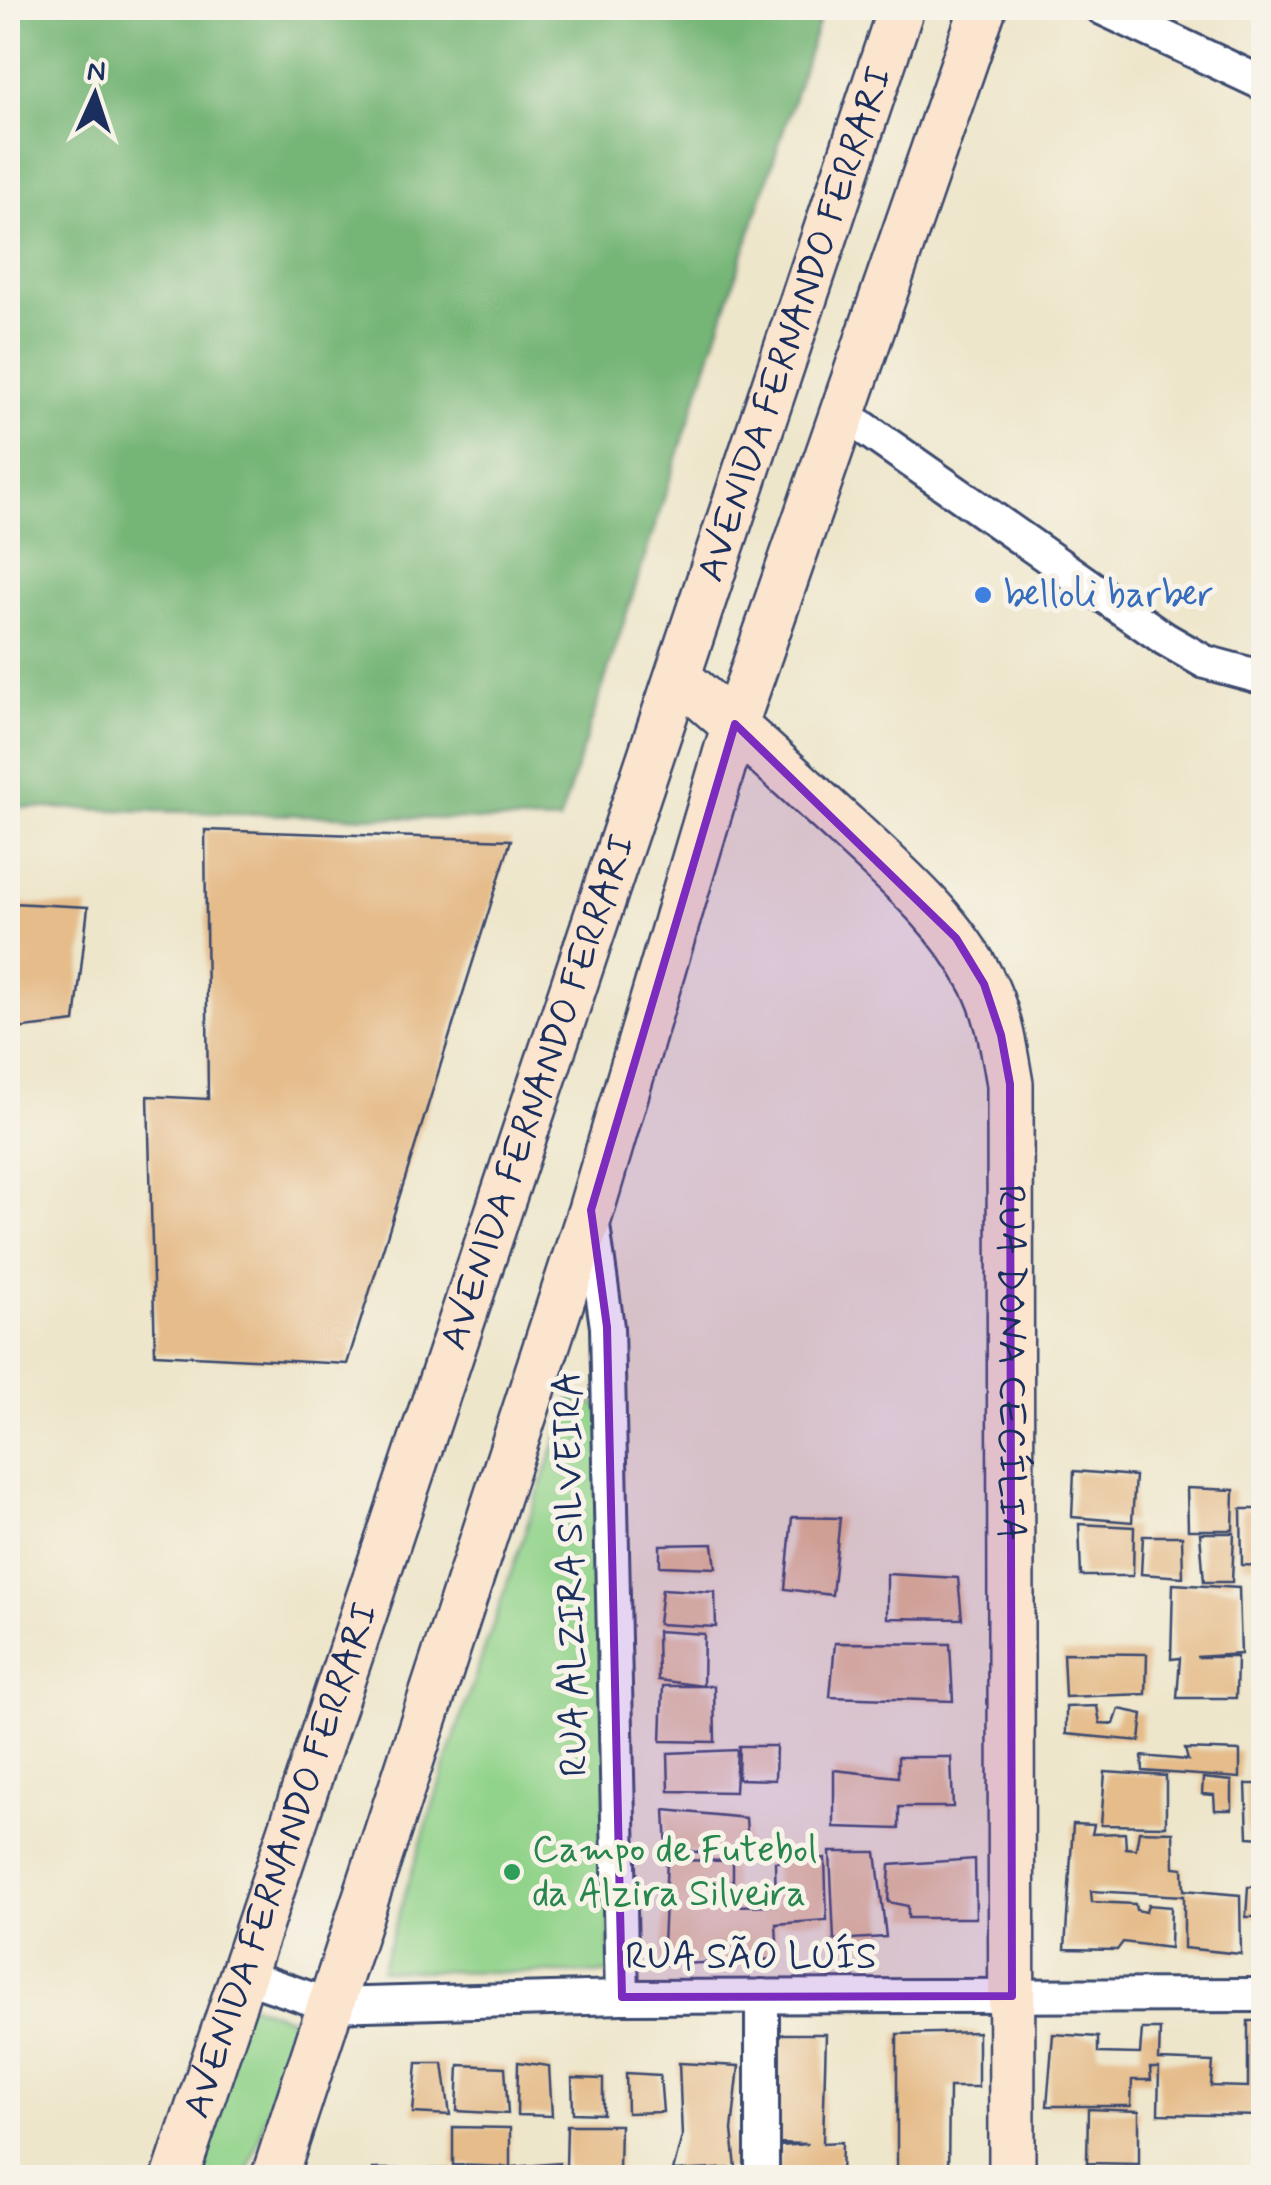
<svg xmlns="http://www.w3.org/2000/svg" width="1271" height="2185" viewBox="0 0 1271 2185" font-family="Mynerve,sans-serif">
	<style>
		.green { fill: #91d38a; stroke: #568174; stroke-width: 2.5 }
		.forest { fill: #74b576; stroke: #48726a; stroke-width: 2.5 }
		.building { fill: #e5bc8a }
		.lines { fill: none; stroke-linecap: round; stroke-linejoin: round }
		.street-casing { stroke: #3b4a6e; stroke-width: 38 }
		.secondary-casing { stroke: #3b4a6e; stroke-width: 50 }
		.street { stroke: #fff; stroke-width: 32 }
		.secondary { stroke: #fce5cf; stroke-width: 45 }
		.marked { fill: #7b2cbf; fill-opacity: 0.2; stroke: #7b2cbf; stroke-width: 8; stroke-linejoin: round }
		.shop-dot { fill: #3f7fe0; stroke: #f7f3e8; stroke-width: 4 }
		.leisure-dot { fill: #2e9e5b; stroke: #f7f3e8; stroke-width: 4 }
		.labels { text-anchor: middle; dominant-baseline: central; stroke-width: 10; stroke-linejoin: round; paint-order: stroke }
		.street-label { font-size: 38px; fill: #1b2f5e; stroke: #f7f3e8 }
		.shop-label { font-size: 38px; fill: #366cbe; stroke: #f7f3e8; text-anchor: start }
		.leisure-label { font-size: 38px; fill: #27864d; stroke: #f7f3e8; text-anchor: start }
	</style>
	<rect width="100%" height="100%" fill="#f7f3e8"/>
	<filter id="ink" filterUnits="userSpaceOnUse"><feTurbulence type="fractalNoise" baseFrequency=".01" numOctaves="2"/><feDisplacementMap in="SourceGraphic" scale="20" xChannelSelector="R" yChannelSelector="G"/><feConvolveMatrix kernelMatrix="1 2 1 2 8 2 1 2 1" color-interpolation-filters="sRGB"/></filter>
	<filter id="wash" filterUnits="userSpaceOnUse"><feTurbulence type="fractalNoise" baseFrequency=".0048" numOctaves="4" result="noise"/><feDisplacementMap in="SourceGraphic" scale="40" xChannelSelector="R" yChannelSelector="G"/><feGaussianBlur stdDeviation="2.25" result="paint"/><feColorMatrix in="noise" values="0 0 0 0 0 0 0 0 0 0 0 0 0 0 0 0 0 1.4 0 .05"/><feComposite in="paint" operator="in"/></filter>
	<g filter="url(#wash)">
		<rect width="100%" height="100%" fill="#eee6cb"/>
		<!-- green -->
		<g class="green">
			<polygon points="571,1398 609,1409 610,1974 381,1970 456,1732"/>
			<polygon points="237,2000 298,2021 246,2177 178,2178"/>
		</g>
		<!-- forest -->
		<polygon class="forest" points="8,8 823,8 559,822 8,807"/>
		<g id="blocks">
			<!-- building -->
			<g class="building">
				<polygon points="8,827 12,827 12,903 88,907 75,1022 15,1029 13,1082 8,1082"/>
				<polygon points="205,830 511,840 347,1364 155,1354 148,1096 208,1099"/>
				<polygon points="1074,1471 1135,1476 1132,1522 1072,1517"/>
				<polygon points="1187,1488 1234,1490 1233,1530 1188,1530"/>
				<polygon points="1241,1509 1264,1509 1264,1566 1242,1565"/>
				<polygon points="792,1517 840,1518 832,1595 785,1589"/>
				<polygon points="1079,1524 1134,1527 1133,1576 1081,1576"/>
				<polygon points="1200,1533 1234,1533 1232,1582 1204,1582"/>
				<polygon points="1143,1536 1182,1536 1183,1577 1141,1574"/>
				<polygon points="713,1544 716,1568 660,1566 660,1545"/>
				<polygon points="887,1574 958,1578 962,1619 887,1618"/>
				<polygon points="1173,1584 1239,1588 1241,1654 1196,1657 1237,1657 1236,1698 1177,1698 1180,1658 1171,1659"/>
				<polygon points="662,1589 715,1592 716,1627 658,1624"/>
				<polygon points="657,1631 704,1634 703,1686 714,1686 715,1742 661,1741 663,1686 703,1686 658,1680"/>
				<polygon points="835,1643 950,1644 953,1701 830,1697"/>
				<polygon points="1063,1653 1147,1654 1146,1694 1065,1697"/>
				<polygon points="1097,1706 1100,1723 1114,1724 1119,1709 1143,1714 1140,1741 1066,1734 1066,1707"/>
				<polygon points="739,1746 776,1746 775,1780 738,1779"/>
				<polygon points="1185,1749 1240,1751 1240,1778 1143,1771 1142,1756 1188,1760"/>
				<polygon points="737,1750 735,1792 669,1791 668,1753"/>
				<polygon points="898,1757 951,1757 953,1807 899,1807 899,1829 834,1827 834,1770 898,1777"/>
				<polygon points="1105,1772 1166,1776 1166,1826 1101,1825"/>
				<polygon points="1203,1778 1232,1781 1232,1810 1215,1810 1214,1795 1202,1794"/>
				<polygon points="1246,1784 1264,1784 1264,1838 1248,1837"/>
				<polygon points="665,1810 746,1818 748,1848 713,1853 667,1850"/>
				<polygon points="1073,1824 1094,1825 1092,1834 1125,1833 1126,1848 1136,1849 1139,1831 1173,1832 1174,1867 1183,1868 1184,1890 1240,1895 1241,1954 1184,1948 1184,1896 1091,1891 1092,1902 1135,1904 1136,1910 1146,1912 1148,1905 1171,1907 1170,1948 1123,1942 1117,1950 1065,1949"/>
				<polygon points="830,1852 876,1852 886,1937 834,1940"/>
				<polygon points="825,1858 827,1920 776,1924 778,1959 662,1965 667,1860 733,1861 733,1906 776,1905 775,1862"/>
				<polygon points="975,1859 976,1918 908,1918 908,1906 888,1902 890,1865"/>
				<polygon points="1248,1887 1264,1887 1264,1917 1246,1917"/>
				<polygon points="1248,2021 1264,2021 1264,2116 1158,2114 1159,2068 1150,2068 1151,2080 1132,2080 1131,2106 1047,2106 1053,2034 1098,2037 1098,2053 1140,2054 1142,2029 1160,2029 1159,2060 1213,2062 1211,2086 1248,2087"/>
				<polygon points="978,2032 978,2087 949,2087 948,2178 897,2178 897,2034"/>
				<polygon points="779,2034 826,2034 823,2143 842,2142 841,2178 779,2178 779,2146 808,2144 776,2143"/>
				<polygon points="518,2062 549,2066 552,2116 517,2115"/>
				<polygon points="417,2063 443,2063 450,2115 413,2113"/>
				<polygon points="679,2063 739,2066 732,2130 736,2168 673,2171 682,2136"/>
				<polygon points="459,2065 505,2067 508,2114 457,2111"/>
				<polygon points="626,2073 660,2075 663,2112 627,2113"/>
				<polygon points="572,2078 603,2079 603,2114 573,2113"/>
				<polygon points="1088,2109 1139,2111 1139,2164 1087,2163"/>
				<polygon points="567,2125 620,2125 619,2170 566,2168"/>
				<polygon points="453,2127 510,2128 510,2167 453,2165"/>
				<polygon points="559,2163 560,2178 477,2178 476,2170"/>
				<polygon points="1125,2167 1239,2173 1239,2178 1124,2178"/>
				<rect x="373" y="2169" width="80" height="9"/>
				<polygon points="1062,2170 1117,2170 1116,2178 1061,2178"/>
			</g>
		</g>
	</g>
	<g filter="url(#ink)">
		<use href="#blocks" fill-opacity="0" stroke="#3b4a6e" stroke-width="2.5"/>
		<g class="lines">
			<!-- street casing -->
			<g class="street-casing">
				<g id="street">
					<polyline points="1102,8 1264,84"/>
					<polyline points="844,414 1165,639 1205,662 1264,678"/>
					<polyline points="592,1218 607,1327 622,1997"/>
					<polyline points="245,1976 329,2005 622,1997 1264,1995"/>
					<polyline points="762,1996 762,2178"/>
				</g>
			</g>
			<!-- secondary casing -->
			<g class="secondary-casing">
				<g id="secondary">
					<path id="s1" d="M680,679C737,726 791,777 846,827C896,874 950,919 982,981C999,1012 1004,1050 1010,1084L1012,2178"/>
					<path id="s2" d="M175,2178L901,8"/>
					<polyline points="274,2178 591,1210 735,724 983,8"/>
				</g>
			</g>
			<!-- street -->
			<use href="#street" class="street"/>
			<!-- secondary -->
			<use href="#secondary" class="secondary"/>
		</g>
	</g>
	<!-- marked area -->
	<path class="marked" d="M735,724L956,938L984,984L1001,1035L1010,1084L1012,1996L622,1997L607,1327L591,1210Z"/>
	<!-- markers -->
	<circle class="shop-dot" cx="983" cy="595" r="10"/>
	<circle class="leisure-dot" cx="512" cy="1872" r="10"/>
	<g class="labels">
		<!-- street labels -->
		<g class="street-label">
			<text stroke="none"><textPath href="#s2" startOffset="1955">AVENIDA FERNANDO FERRARI</textPath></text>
			<text stroke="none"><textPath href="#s2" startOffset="1145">AVENIDA FERNANDO FERRARI</textPath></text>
			<text stroke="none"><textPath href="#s1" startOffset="815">RUA DONA CECÍLIA</textPath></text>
			<text transform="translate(572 1574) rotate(-91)">RUA ALZIRA SILVEIRA</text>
			<text stroke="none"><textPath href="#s2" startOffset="335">AVENIDA FERNANDO FERRARI</textPath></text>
			<text x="751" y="1957">RUA SÃO LUÍS</text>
		</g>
		<!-- shop labels -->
		<g class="shop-label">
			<text x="1003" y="595">belloli barber</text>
		</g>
		<!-- leisure labels -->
		<g class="leisure-label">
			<text x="532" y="1850">Campo de Futebol<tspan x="532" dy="44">da Alzira Silveira</tspan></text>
		</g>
	</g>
	<!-- margin -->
	<rect width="1271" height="2185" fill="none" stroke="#f7f3e8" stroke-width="40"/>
	<!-- north arrow -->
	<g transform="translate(95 95) rotate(3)" stroke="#f7f3e8" stroke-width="8" paint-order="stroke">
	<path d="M0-8L18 38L0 25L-18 38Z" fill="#1b2f5e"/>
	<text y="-15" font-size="28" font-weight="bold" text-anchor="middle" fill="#1b2f5e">N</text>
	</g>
</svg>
